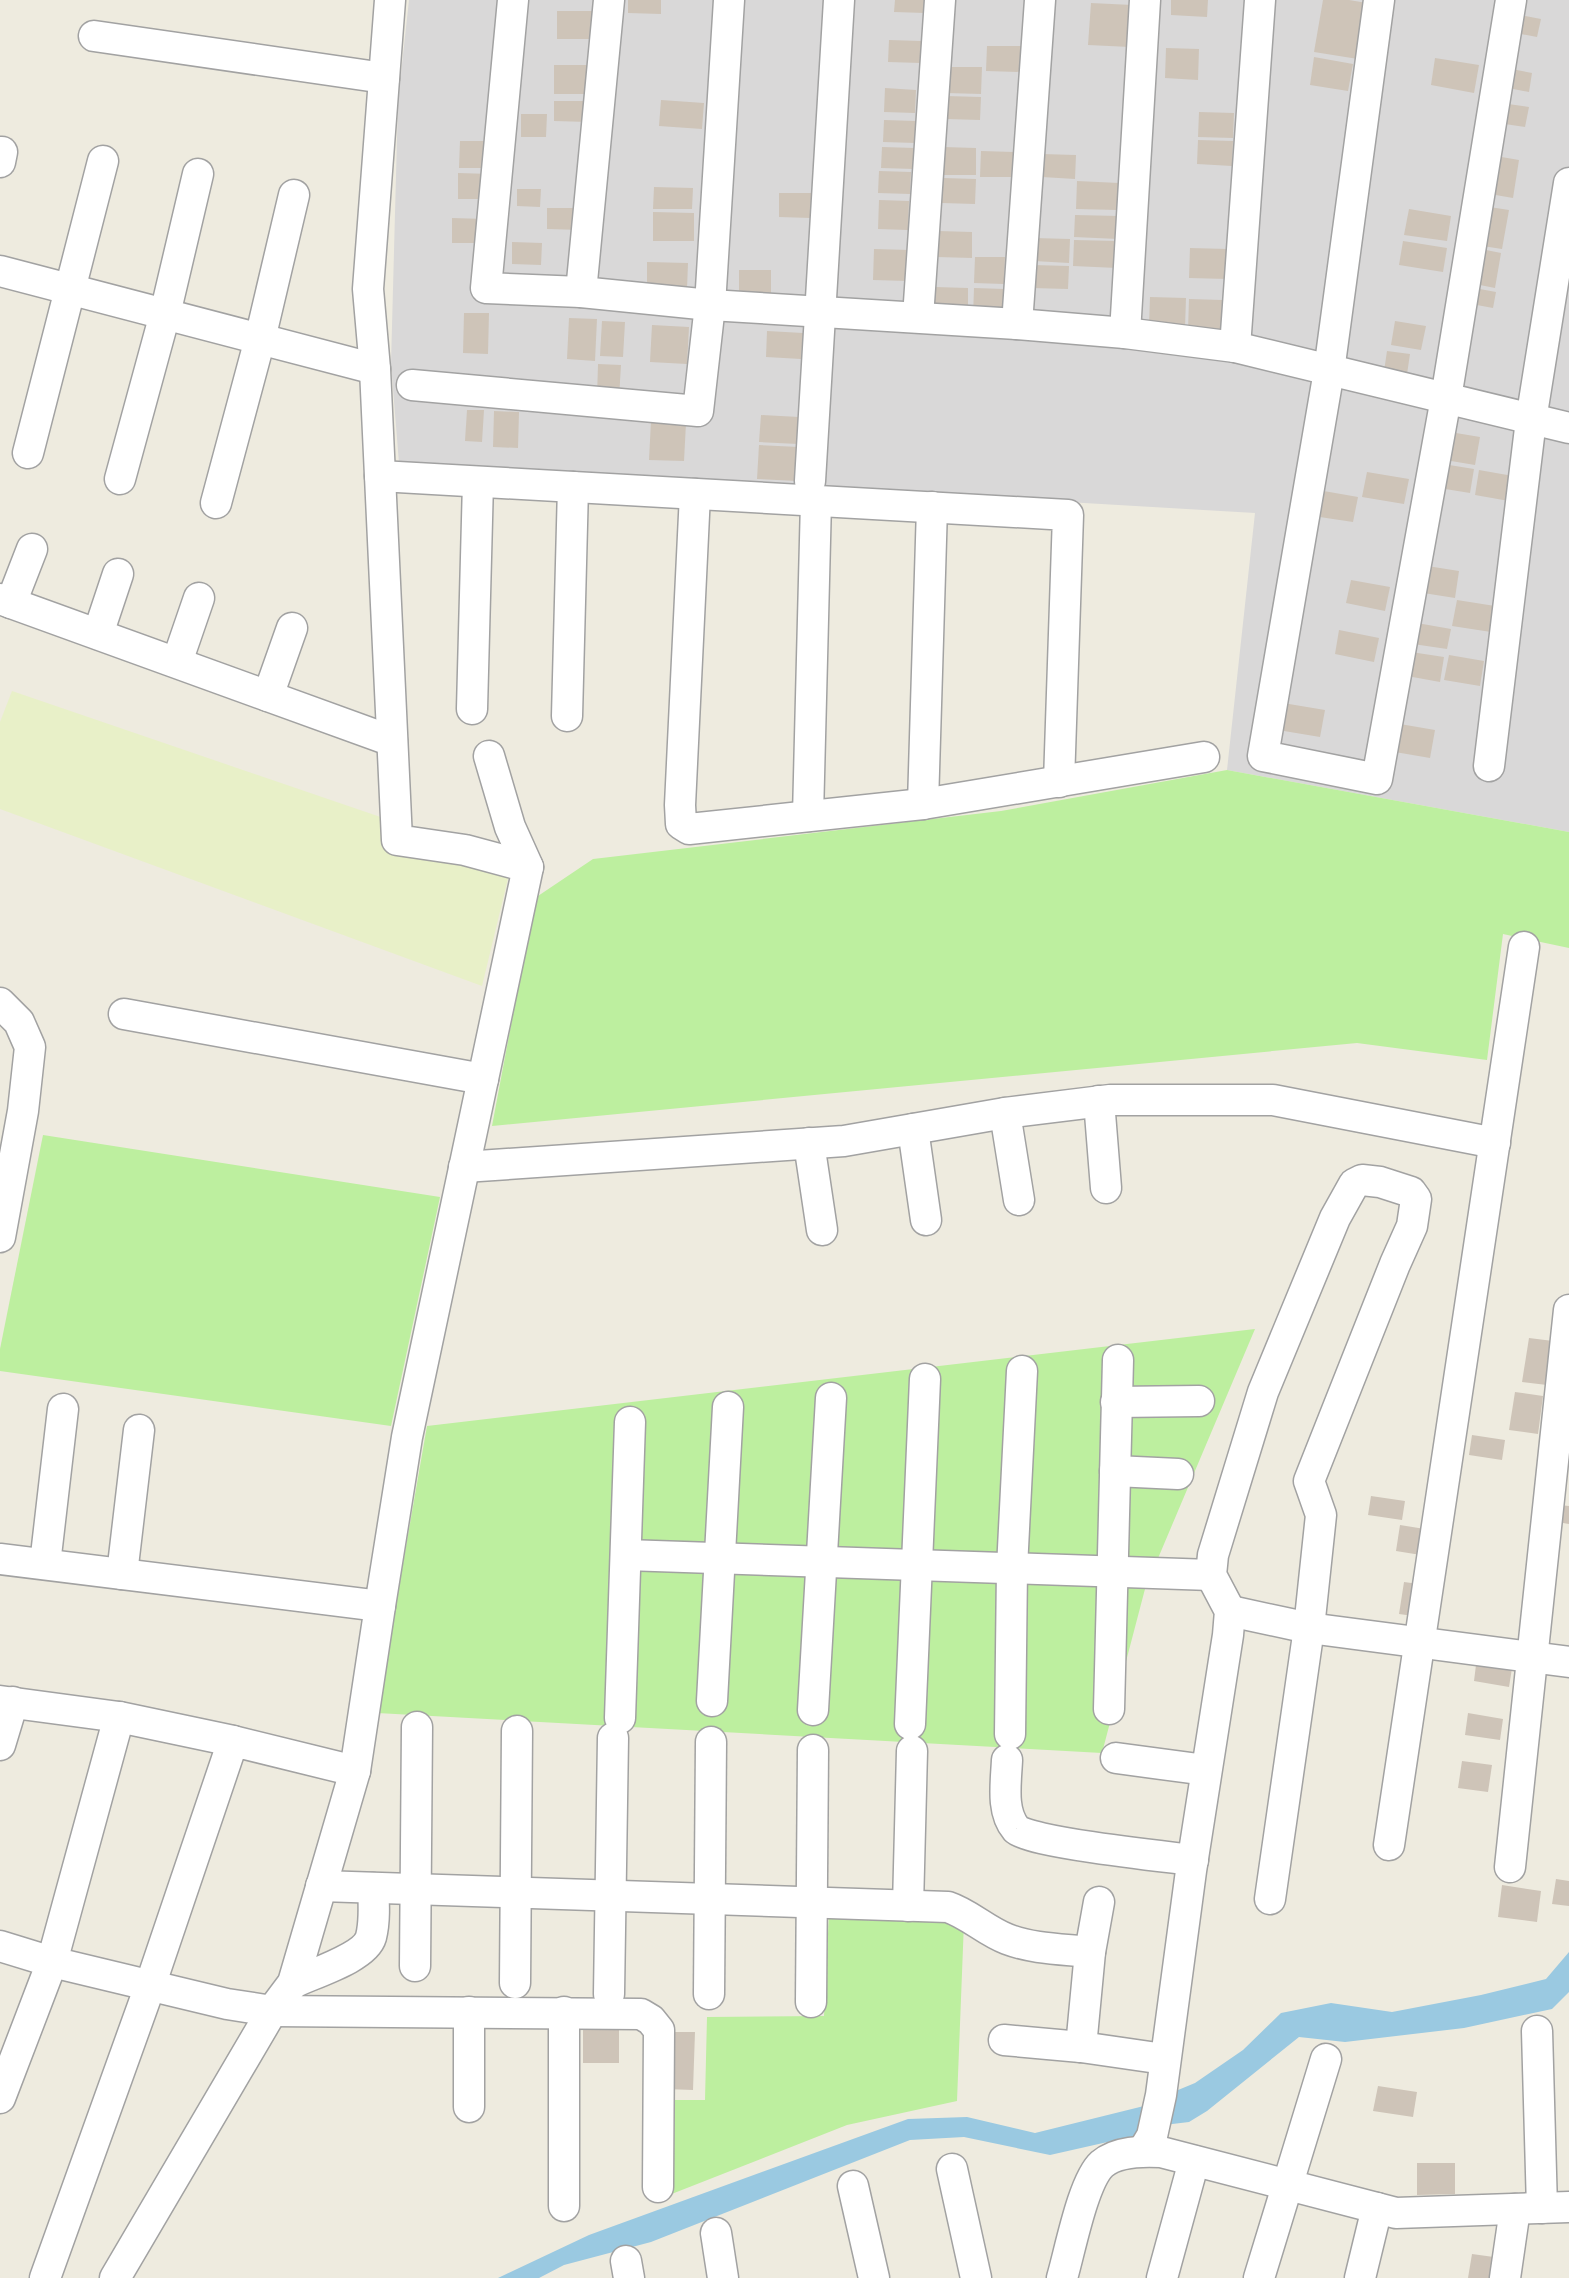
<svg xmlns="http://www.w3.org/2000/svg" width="1569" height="2278" viewBox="0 0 1569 2278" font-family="'Space Grotesk',sans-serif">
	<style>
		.residential { fill: #d9d8d8 }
		.farmland { fill: #e8f0c8 }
		.grass { fill: #bdef9f }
		.water { fill: #9ac9e1 }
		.building { fill: #cec4b8 }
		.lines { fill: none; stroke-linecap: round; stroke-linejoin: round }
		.minor-casing { stroke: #a2a2a2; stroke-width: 33 }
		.minor { stroke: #fff; stroke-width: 30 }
	</style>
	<rect width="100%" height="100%" fill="#eeebdf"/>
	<!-- residential -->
	<polygon class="residential" points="409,0 1569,0 1569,832 1227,770 1255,513 399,463 391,364 398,101"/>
	<!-- farmland -->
	<polygon class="farmland" points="12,691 512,862 482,986 0,809 0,722"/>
	<!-- grass -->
	<g class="grass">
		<polygon points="1227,770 1569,832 1569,948 1503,934 1487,1060 1357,1043 492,1126 535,898 593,859 1001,811"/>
		<polygon points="43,1135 440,1197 391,1426 0,1371 0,1349"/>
		<polygon points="1255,1329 1145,1589 1102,1753 377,1713 427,1426"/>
		<polygon points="829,1913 964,1922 957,2101 847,2125 664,2197 666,2100 705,2100 707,2017 824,2016"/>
	</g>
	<!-- water -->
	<g class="water">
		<polygon points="1569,1952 1569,1992 1552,2009 1464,2028 1345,2042 1299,2037 1207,2111 1189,2122 1164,2125 1166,2095 1195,2083 1243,2050 1281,2013 1331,2003 1392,2012 1481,1995 1546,1979"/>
		<polygon points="1148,2105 1143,2134 1050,2155 964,2137 910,2140 651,2242 564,2265 539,2278 498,2278 589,2235 908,2119 967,2117 1035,2133"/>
	</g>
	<!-- building -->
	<g class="building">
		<polygon points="628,0 661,0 661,14 628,13"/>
		<polygon points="895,0 926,0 925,13 894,12"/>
		<polygon points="1171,0 1208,0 1207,17 1171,15"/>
		<polygon points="1323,0 1349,0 1367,3 1358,59 1314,52"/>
		<polygon points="1091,3 1132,5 1130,47 1088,45"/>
		<rect x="557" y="11" width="42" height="28"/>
		<polygon points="1514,14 1541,19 1537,37 1510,32"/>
		<polygon points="889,40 921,41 921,63 888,62"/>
		<polygon points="987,46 1023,46 1022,72 986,71"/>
		<polygon points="1166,48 1199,49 1198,80 1165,78"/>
		<polygon points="1314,57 1353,64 1348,91 1310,85"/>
		<polygon points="1435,58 1479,65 1474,93 1431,85"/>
		<polygon points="554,65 596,65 595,94 554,94"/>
		<polygon points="947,67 982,67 981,94 946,93"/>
		<polygon points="1506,68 1532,73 1529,92 1503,87"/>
		<polygon points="885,88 916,90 915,113 884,112"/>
		<polygon points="946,96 981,97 980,120 946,119"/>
		<polygon points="661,100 704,103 702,129 659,126"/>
		<polygon points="554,101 589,101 589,122 554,121"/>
		<polygon points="1501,103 1529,107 1525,127 1498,123"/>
		<polygon points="1199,112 1234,113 1233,138 1198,137"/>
		<polygon points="521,114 547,114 546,137 521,137"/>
		<polygon points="884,120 916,121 916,143 883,142"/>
		<polygon points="1198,140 1233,141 1232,166 1197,164"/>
		<polygon points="460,141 491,141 491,168 459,168"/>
		<polygon points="882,147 915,148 914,169 881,168"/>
		<polygon points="943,147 976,148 976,175 943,175"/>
		<polygon points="981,151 1014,152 1013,177 980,177"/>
		<polygon points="1042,154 1076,155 1075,179 1042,177"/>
		<polygon points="1490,155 1519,160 1513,198 1484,193"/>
		<polygon points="879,171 911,172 910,194 878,193"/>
		<polygon points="458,173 491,174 491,199 458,199"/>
		<polygon points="943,178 976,179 975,204 942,203"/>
		<polygon points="1077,181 1119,183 1118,210 1076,209"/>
		<polygon points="654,187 693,188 692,209 653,209"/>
		<polygon points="517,189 541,189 540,207 517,206"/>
		<polygon points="779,193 811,193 811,218 779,217"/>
		<polygon points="879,200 909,201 908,230 878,229"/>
		<polygon points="1483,206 1509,210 1502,249 1476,245"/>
		<polygon points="547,208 581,208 581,230 547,229"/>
		<polygon points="1409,209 1451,216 1447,241 1404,235"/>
		<polygon points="653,212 694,213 694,241 653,241"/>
		<polygon points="1075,215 1119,216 1118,239 1074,237"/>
		<polygon points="452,218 485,219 485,243 452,243"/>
		<polygon points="938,231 972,232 972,258 937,257"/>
		<polygon points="1034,238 1070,239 1069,263 1034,261"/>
		<polygon points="1074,240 1118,241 1117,268 1073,266"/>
		<polygon points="1403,241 1447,248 1443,272 1399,265"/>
		<polygon points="512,242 542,243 541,265 512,264"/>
		<polygon points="1190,248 1228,249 1227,279 1189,278"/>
		<polygon points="1476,248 1501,253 1495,288 1470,283"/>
		<polygon points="874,249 910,250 908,281 873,280"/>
		<polygon points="975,257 1005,257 1004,284 974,283"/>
		<polygon points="647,262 688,263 687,289 647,289"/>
		<polygon points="1033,265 1069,266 1068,289 1032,288"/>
		<polygon points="739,270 771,270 771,298 739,297"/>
		<polygon points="935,287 968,288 968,314 934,313"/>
		<polygon points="1469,287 1496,292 1493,308 1466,303"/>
		<polygon points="974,288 1004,289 1003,318 973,317"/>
		<polygon points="1150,297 1186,298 1185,328 1149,326"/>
		<polygon points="1189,299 1222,300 1221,331 1188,330"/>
		<polygon points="464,313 489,313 488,354 463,353"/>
		<polygon points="569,318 597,319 595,361 567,359"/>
		<polygon points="602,321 625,322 623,357 600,356"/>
		<polygon points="1395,321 1426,326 1421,350 1391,345"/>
		<polygon points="652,325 689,327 687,364 650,362"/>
		<polygon points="767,331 803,333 801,359 766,357"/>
		<polygon points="1387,351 1410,354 1406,381 1383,378"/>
		<polygon points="598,364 621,365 619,398 597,396"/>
		<polygon points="467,410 484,410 482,442 465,441"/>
		<polygon points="494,411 519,412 518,448 493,447"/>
		<polygon points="761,415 799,417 798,444 759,442"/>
		<polygon points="651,421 686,423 684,461 649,460"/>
		<polygon points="1450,432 1480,437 1475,465 1445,460"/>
		<polygon points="759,445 799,447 797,481 757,479"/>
		<polygon points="1443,464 1474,469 1470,493 1439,488"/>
		<polygon points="1479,470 1513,476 1509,501 1475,495"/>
		<polygon points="1367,472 1409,479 1404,504 1362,497"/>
		<polygon points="1318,490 1358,497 1353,522 1313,516"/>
		<polygon points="1421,565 1459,571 1455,598 1417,592"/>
		<polygon points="1351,580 1390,587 1385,611 1346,603"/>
		<polygon points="1457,600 1495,606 1491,632 1452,626"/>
		<polygon points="1417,623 1451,629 1447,649 1413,644"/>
		<polygon points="1339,630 1379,638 1374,662 1335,654"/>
		<polygon points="1411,652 1444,657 1440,682 1407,676"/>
		<polygon points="1449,655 1484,661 1480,686 1444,680"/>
		<polygon points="1283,703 1325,710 1320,737 1278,730"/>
		<polygon points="1400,724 1435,730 1430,758 1395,752"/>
		<polygon points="1529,1338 1553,1341 1547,1385 1522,1382"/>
		<polygon points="1515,1392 1543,1396 1538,1434 1509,1430"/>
		<polygon points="1472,1435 1505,1440 1502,1460 1469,1455"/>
		<polygon points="1371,1496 1405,1501 1402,1520 1368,1515"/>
		<polygon points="1559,1505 1569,1506 1569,1524 1557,1522"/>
		<polygon points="1400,1525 1431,1530 1427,1556 1396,1551"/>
		<polygon points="1404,1582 1426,1585 1421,1617 1399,1614"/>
		<polygon points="1477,1657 1513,1662 1509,1687 1474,1681"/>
		<polygon points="1468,1713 1503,1719 1500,1740 1465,1735"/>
		<polygon points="1462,1761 1492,1765 1488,1792 1458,1788"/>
		<polygon points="1556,1879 1569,1881 1569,1906 1552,1904"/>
		<polygon points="1502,1885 1541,1891 1537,1922 1498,1917"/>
		<polygon points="583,2023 619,2024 619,2063 583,2063"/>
		<polygon points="667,2032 695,2032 693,2090 665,2089"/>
		<polygon points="1378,2086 1417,2092 1413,2117 1373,2111"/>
		<polygon points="1417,2163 1455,2163 1455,2194 1417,2195"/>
		<polygon points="1472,2254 1501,2258 1498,2278 1468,2278"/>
	</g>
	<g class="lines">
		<!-- minor casing -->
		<g class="minor-casing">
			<g id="minor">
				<polyline points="513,0 486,288 581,292 710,305 1017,324 1125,333 1235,347 1569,428"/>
				<polyline points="1379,0 1329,371 1263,756 1377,779 1446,398 1511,0"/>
				<polyline points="94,36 384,78"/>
				<polyline points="0,162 2,152"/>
				<polyline points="0,271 375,369"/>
				<polyline points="581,292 609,0"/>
				<polyline points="918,317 940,0"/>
				<polyline points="1017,324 1040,0"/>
				<polyline points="1125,333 1145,0"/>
				<polyline points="1235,347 1260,0"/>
				<polyline points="412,385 698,411 710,305 729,0"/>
				<polyline points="28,453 103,161"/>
				<polyline points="380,476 1068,515 1059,782"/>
				<polyline points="120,479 165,314 198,174"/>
				<polyline points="810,481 839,0"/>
				<polyline points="695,494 680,805 681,824 689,829 923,804 1204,757"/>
				<polyline points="216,503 260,339 294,195"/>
				<polyline points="0,599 392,741"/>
				<polyline points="11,603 32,549"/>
				<polyline points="98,634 118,574"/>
				<polyline points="177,662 199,598"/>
				<polyline points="268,696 292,628"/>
				<polyline points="472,709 478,482"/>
				<polyline points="567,716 573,487"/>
				<polyline points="489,756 510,827 528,867"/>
				<polyline points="1489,766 1531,420 1569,183"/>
				<polyline points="923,804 932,507"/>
				<polyline points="808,816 816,501"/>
				<polyline points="0,1003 19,1022 30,1047 23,1111 0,1237"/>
				<polyline points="124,1014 483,1079"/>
				<polyline points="1099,1101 1106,1188"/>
				<polyline points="1005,1113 1019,1200"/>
				<polyline points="913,1129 926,1220"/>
				<polyline points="809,1143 822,1230"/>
				<polyline points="464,1167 844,1141 1005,1113 1110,1100 1273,1100 1495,1143"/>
				<polyline points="1116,1402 1199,1401"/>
				<polyline points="1115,1471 1178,1474"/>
				<polyline points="626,1555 1211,1575"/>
				<polyline points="0,1559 380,1606 407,1437 528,867 465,850 397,840 375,369 368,289 390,0"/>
				<polyline points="45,1564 63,1409"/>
				<polyline points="122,1574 139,1430"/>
				<polyline points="1230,1611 1309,1628 1569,1662"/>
				<polyline points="0,1701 119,1717 233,1741"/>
				<polyline points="712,1701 728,1407"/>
				<polyline points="1109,1709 1118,1360"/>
				<polyline points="813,1710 831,1398"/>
				<polyline points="119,1717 52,1962 227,2004 272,2011 641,2014 651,2020 659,2030 658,2187"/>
				<polyline points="620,1718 630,1422"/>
				<polyline points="910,1724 925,1379"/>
				<polyline points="1010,1734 1012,1568 1022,1371"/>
				<polyline points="0,1745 13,1702"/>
				<polyline points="1116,1758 1206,1770"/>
				<path d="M1007,1760C1006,1783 1001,1811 1016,1829C1028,1842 1167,1857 1193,1860"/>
				<polyline points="1389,1845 1524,947"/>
				<polyline points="1510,1867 1569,1310"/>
				<path d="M321,1886L948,1907C969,1914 986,1931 1007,1939C1033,1949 1062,1949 1090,1952"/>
				<polyline points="908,1906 912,1751"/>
				<polyline points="0,1946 52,1962 0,2098"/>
				<polyline points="415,1966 417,1727"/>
				<path d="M293,1983C313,1973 365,1958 371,1937C375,1921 374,1904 373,1888"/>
				<polyline points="515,1983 517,1731"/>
				<polyline points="609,1994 613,1738"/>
				<polyline points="709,1994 711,1742"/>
				<polyline points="811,2002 813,1750"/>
				<polyline points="469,2012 469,2107"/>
				<polyline points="564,2012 564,2206"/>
				<polyline points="1537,2031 1542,2208"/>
				<polyline points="1004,2040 1081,2047 1164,2059"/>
				<polyline points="1081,2047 1090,1952 1099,1902"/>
				<polyline points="1143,2151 1152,2136 1161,2095 1191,1871 1228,1635 1230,1611 1211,1575 1213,1555 1263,1392 1335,1218 1354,1184 1362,1180 1380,1182 1411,1192 1416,1199 1412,1226 1395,1264 1309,1481 1321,1515 1309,1628 1270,1899"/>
				<polyline points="952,2169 976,2278"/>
				<polyline points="853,2186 874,2278"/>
				<polyline points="716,2233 723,2278"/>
				<polyline points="626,2261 629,2278"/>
				<polyline points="45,2278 150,1986 233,1741 355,1771"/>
				<polyline points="115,2278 272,2011 293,1983 355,1771 380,1606"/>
				<path d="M1062,2278C1070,2251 1083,2181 1102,2164C1117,2151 1142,2151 1161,2152L1396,2213L1569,2207"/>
				<polyline points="1162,2278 1194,2161"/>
				<polyline points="1259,2278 1326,2059"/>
				<polyline points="1360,2278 1377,2208"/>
				<polyline points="1505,2278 1515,2209"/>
			</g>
		</g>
		<!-- minor -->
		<use href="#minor" class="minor"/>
	</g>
</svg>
